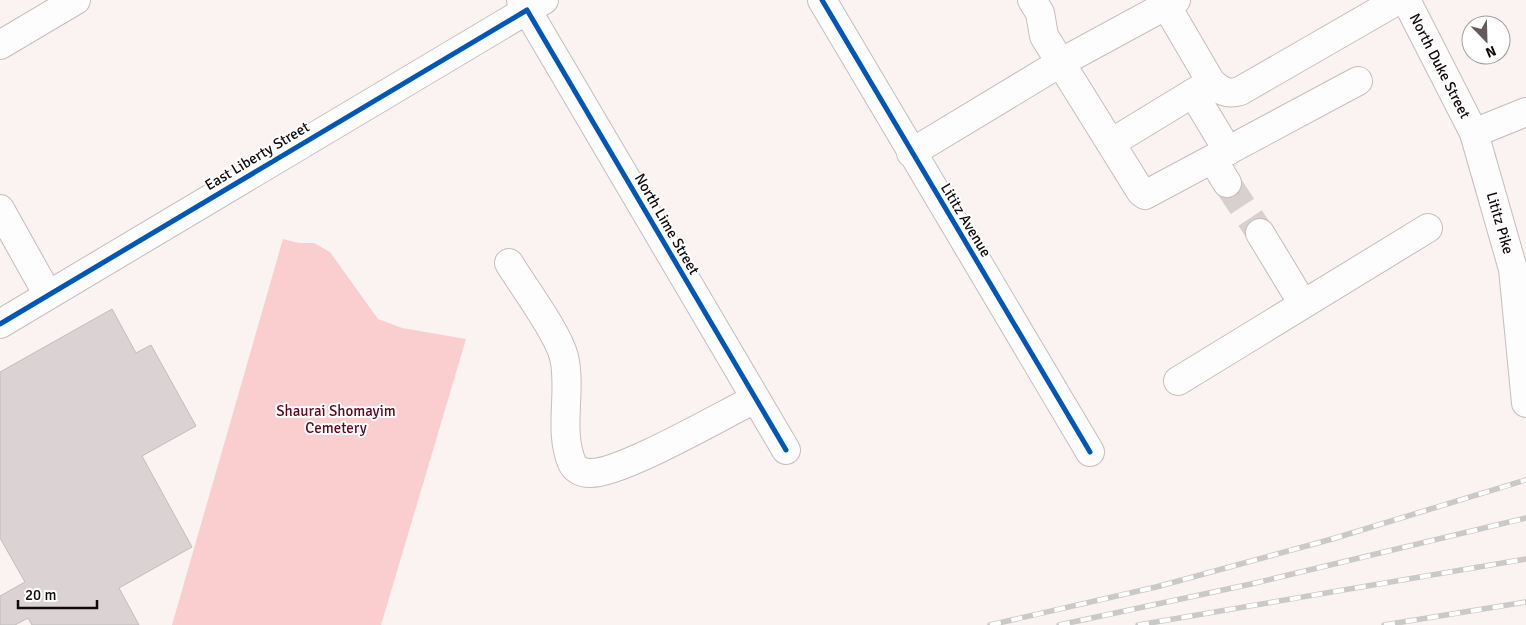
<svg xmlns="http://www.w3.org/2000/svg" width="1526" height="625" viewBox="0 0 1526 625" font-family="Signika,sans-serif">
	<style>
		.green { fill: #facdce }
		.building { fill: #dbd3d3; stroke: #c3bcbc }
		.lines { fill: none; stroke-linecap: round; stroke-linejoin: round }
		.minor-tunnel { stroke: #d8cfcf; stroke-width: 28; stroke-dasharray: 28 14; stroke-linecap: butt }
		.minor-casing { stroke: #c5bdbe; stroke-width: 30 }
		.highway-casing { stroke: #c5bdbe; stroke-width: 30 }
		.minor { stroke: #fefdfd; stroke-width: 28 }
		.highway { stroke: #fefdfd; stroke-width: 28 }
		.rail-casing { stroke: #cbc8c8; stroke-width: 5.5 }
		.rail { stroke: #fff; stroke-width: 4; stroke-dasharray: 11; stroke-linecap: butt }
		.cycleway-casing { stroke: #fff; stroke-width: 8 }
		.cycleway { stroke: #0057b8; stroke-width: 5 }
		.labels { text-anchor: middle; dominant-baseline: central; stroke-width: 4; stroke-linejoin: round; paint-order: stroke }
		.street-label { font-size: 15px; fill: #110a0a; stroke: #fff }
		.park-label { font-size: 15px; fill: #63021a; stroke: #fff }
	</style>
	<rect width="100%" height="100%" fill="#fbf2f2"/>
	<!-- green -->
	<polygon class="green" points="283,239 299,243 314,243 330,252 378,319 402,328 466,339 381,625 172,625"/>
	<!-- building -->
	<polygon class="building" points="112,309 136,353 151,345 196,426 142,456 192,547 119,588 139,625 32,625 28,618 15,625 0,625 0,596 25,582 0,538 0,372"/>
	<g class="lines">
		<!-- minor-tunnel -->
		<polyline class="minor-tunnel" points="1227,183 1260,233"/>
		<!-- minor casing -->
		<g class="minor-casing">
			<g id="minor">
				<polyline points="822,0 1090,452"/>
				<polyline points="1032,0 1040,13 1044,36 1141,192 1145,195 1358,81"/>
				<path d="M1166,5L1211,82C1221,91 1227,95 1240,91L1398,0"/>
				<polyline points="0,45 76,0"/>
				<polyline points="1208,84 1193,93 1228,151"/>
				<polyline points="1111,143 1193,93"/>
				<polyline points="911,153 1060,63 1176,0"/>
				<polyline points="1213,160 1227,183"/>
				<polyline points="0,209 48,295"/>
				<polyline points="1260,233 1303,304"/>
				<path d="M509,263C523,286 558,333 564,357C572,391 558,430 572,463C575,470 583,473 590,473C621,474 722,415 755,399"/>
				<polyline points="0,324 527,10 786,450"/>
				<polyline points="1178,381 1428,228"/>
			</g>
		</g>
		<!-- highway casing -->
		<g class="highway-casing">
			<g id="highway">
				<polyline points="521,0 527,10 544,0"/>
				<polyline points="1406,0 1474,133 1513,269 1526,403"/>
				<polyline points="1474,133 1526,112"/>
			</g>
		</g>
		<!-- minor -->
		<use href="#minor" class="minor"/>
		<!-- highway -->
		<use href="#highway" class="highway"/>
		<!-- rail casing -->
		<g class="rail-casing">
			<g id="rail">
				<polyline points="990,625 1156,587 1332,539 1526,480"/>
				<polyline points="1059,625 1251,584 1526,518"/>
				<polyline points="1138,625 1526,559"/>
				<polyline points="1384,625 1526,602"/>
			</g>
		</g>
		<!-- rail -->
		<use href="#rail" class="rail"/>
		<!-- cycleway casing -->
		<g class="cycleway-casing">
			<g id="cycleway">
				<polyline points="822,0 1090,452"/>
				<polyline points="0,324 527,10 786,450"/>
			</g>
		</g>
		<!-- cycleway -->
		<use href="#cycleway" class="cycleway"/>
	</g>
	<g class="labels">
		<!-- street labels -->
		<g class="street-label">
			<text transform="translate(1440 66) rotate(63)">North Duke Street</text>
			<text transform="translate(257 156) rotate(-31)">East Liberty Street</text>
			<text transform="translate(966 220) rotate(59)">Lititz Avenue</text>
			<text transform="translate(1500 223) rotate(74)">Lititz Pike</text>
			<text transform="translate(667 224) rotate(60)">North Lime Street</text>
		</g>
		<!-- park labels -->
		<g class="park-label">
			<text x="336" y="411">Shaurai Shomayim<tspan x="336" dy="17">Cemetery</tspan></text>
		</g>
	</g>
	<!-- north arrow -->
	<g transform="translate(1486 40) rotate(157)"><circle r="24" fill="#ffffff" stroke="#a09d9d"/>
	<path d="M0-4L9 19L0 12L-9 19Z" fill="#635b5b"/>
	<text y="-8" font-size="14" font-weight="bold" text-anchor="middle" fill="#110a0a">N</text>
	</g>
	<!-- scale -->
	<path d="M18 600v8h79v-8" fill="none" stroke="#110a0a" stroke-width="2.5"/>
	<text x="25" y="600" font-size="15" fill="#110a0a" stroke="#ffffff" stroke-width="4" paint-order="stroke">20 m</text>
</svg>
